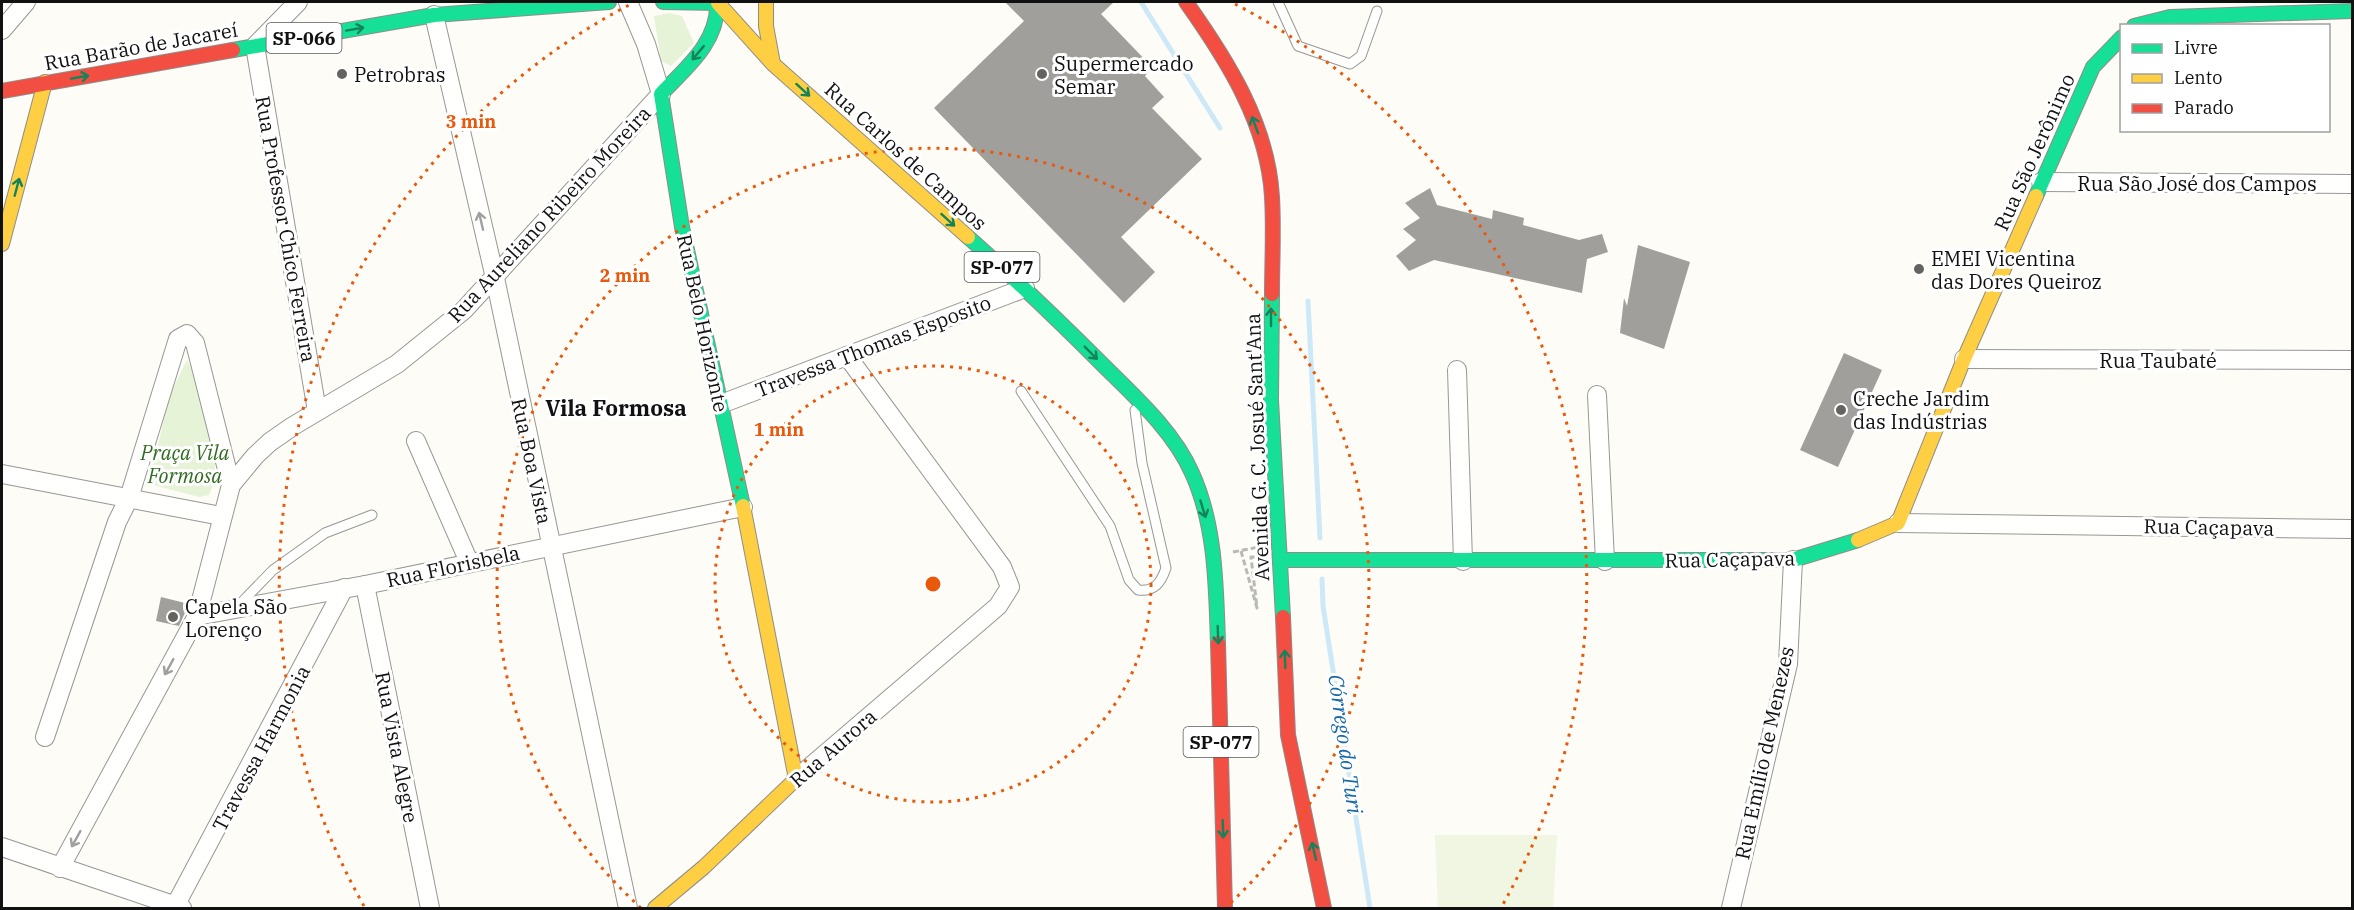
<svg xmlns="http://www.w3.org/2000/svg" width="2354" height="910" viewBox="0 0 2354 910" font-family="'IBM Plex Serif',serif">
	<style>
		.green { fill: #e7f3d7 }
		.pitch { fill: #f0f6e1 }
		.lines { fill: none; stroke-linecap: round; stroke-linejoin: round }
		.stream { stroke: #cde8f7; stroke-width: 5 }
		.building { fill: #a19f9c }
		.lane-casing { stroke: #979795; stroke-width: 11 }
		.street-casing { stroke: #979795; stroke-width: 20 }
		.fast-casing { stroke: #8e8d8b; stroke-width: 16 }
		.slow-casing { stroke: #8e8d8b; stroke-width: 16 }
		.jam-casing { stroke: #8e8d8b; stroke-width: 16 }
		.path { stroke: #b9b9b8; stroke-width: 3; stroke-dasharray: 6 3; stroke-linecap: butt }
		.lane { stroke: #fffffe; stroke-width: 9 }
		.street { stroke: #fffffe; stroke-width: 18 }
		.fast { stroke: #16e098; stroke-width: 14 }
		.slow { stroke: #ffcf43; stroke-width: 14 }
		.jam { stroke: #f24e42; stroke-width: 14 }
		.oneway { stroke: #14835b }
		.oneway2 { stroke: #a0a09f }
		.ring { fill: none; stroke: #e8590c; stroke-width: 3; stroke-dasharray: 3 6 }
		.poi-dot { fill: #646362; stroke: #fff; stroke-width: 2 }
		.labels { text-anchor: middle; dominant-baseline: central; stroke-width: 6; stroke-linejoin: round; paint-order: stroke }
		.shield { fill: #fff; stroke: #585858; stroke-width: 1.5 }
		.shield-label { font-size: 18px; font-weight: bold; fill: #111 }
		.street-label { font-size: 20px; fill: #111; stroke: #fff }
		.poi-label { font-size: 20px; fill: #111; stroke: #fff; text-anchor: start }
		.park-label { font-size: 20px; font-style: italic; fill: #2f6b1f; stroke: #fff }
		.water-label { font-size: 21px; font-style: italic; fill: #1768a6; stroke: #fff }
		.quarter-label { font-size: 22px; font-weight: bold; fill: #111; stroke: #fff }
		.centre { fill: #e8590c; stroke: #fff; stroke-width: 3 }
		.ring-label { font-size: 18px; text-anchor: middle; font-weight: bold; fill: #e8590c; stroke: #fff; stroke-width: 6; stroke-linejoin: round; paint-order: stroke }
	</style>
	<rect width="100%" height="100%" fill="#fdfcf7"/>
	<!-- green -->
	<g class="green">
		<polygon points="669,13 682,16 694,43 671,66 661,61 654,16"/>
		<path d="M187,360C204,394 226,459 209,495L199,497L153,485L150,479L170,394Z"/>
	</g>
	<!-- pitch -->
	<polygon class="pitch" points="1435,835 1557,835 1553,908 1438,908"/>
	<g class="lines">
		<!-- stream -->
		<g class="stream">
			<polyline points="1141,2 1220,128"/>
			<polyline points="1308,301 1320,538"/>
			<polyline points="1322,579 1323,606 1370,908"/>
		</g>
	</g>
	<!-- building -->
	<g class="building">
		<polygon points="1005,2 1114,2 1101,14 1153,68 1145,76 1164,97 1152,108 1202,159 1121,237 1155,272 1124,303 934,108 1024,21"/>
		<polygon points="1430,188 1437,205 1492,219 1493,210 1524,218 1523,225 1579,240 1602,234 1608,252 1587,259 1582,293 1434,260 1409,271 1396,256 1416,240 1403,229 1420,218 1405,203"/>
		<polygon points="1638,245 1690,262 1664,349 1620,333 1624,298 1627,306"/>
		<polygon points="1844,353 1882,370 1838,467 1800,450"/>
		<polygon points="161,597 189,604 179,626 156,621"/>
	</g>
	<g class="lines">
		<!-- lane casing -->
		<g class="lane-casing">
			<g id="lane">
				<polyline points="1278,2 1298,46 1350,64 1361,56 1377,11"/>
				<path d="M1021,391L1110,526L1129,580L1138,590C1154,592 1161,583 1166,568L1142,463L1135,410"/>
				<polyline points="239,605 273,570 325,533 372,515"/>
			</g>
		</g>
		<!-- street casing -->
		<g class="street-casing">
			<g id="street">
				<polyline points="298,2 255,46 317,411"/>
				<polyline points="434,15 495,278 628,908"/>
				<polyline points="2,30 26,2"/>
				<polyline points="2041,182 2352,184"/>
				<polyline points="1964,359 2352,360"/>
				<polyline points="1457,370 1463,561"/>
				<polyline points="1597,395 1605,561"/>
				<polyline points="721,404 1025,288"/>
				<polyline points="416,441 469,562"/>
				<polyline points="2,474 221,516"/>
				<polyline points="1898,523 2352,529"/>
				<polyline points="365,585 430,908"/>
				<polyline points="197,616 365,585 743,507"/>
				<polyline points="45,737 117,522 129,498 178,339 187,334 195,343 231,485"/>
				<polyline points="796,779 998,606 1010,587 1002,567 847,356"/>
				<polyline points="2,847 182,908"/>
				<polyline points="60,868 197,616 231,485 255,456 270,442 293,426 397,364 464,310 661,94 646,44 628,2"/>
				<polyline points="174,908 344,588"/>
				<polyline points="1731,908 1788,664 1793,560"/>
			</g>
		</g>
		<!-- fast casing -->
		<g class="fast-casing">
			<g id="fast">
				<polyline points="663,2 718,3"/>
				<path d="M717,2C719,42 686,68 661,94L682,227L743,506"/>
				<polyline points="2134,26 2170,17 2352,11"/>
				<polyline points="233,50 434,15 609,2"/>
				<polyline points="2036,196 2093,67 2122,37"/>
				<path d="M968,237C1013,277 1057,319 1100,362C1133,395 1173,430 1192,473C1216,526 1216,587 1218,643"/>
				<polyline points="1272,294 1271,400 1283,617"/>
				<polyline points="1281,560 1793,560 1858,540"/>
			</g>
		</g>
		<!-- slow casing -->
		<g class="slow-casing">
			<g id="slow">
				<polyline points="766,2 766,26 773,64"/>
				<polyline points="718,3 773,64 968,237"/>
				<polyline points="2,244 45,82"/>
				<polyline points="1858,540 1898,523 1964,359 2036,196"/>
				<polyline points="655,908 704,867 796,779 743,506"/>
			</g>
		</g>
		<!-- jam casing -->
		<g class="jam-casing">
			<g id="jam">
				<path d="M1186,2C1227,60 1268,124 1272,197C1274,229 1272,262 1272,294"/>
				<polyline points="2,91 233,50"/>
				<polyline points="1283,617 1288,735 1324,908"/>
				<polyline points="1218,643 1225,908"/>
			</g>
		</g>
		<!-- path -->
		<g class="path">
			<polyline points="1241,551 1257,608 1251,557 1257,557"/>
			<polyline points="1233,552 1259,547"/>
		</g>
		<!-- lane -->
		<use href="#lane" class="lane"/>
		<!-- street -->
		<use href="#street" class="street"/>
		<!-- fast -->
		<use href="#fast" class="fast"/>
		<!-- slow -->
		<use href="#slow" class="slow"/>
		<!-- jam -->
		<use href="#jam" class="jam"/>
	</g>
	<!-- one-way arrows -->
	<defs><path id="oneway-shaft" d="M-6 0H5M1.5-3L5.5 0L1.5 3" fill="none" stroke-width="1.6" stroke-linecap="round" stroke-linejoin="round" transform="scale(1.5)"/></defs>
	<g class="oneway">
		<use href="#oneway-shaft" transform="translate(355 29) rotate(-10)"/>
		<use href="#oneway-shaft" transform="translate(698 53) rotate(130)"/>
		<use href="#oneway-shaft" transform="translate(80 77) rotate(-10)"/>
		<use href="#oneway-shaft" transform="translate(803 90) rotate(42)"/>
		<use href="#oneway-shaft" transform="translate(1255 125) rotate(-110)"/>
		<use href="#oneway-shaft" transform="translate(17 187) rotate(-75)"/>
		<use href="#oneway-shaft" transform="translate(948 220) rotate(42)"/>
		<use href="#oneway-shaft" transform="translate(1271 317) rotate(-90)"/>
		<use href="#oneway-shaft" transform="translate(1091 353) rotate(45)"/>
		<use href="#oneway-shaft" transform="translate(1203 509) rotate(73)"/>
		<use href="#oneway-shaft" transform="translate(1218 635) rotate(88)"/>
		<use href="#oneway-shaft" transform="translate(1285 659) rotate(-92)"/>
		<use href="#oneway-shaft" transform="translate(1223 829) rotate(88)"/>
		<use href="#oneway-shaft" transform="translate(1314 851) rotate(-103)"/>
	</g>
	<g class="oneway2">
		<use href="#oneway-shaft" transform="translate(481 221) rotate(-103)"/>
		<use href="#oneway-shaft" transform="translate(169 667) rotate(119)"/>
		<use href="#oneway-shaft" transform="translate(76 839) rotate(119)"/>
	</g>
	<!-- distance rings -->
	<g class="ring">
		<circle cx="933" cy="584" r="218"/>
		<path d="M641 908A436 436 0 1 1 1225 908"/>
		<path d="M364 906A654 654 0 0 1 631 4M1235 4A654 654 0 0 1 1502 906"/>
	</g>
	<!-- markers -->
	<g class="poi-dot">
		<circle cx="342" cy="74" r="6"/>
		<circle cx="1042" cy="74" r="6"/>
		<circle cx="1919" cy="269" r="6"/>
		<circle cx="1841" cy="410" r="6"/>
		<circle cx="173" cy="617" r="6"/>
	</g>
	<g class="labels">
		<!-- shield labels -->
		<g class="shield">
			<rect x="266.5" y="23" width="75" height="30" rx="4.5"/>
			<rect x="964.5" y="252" width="75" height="30" rx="4.5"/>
			<rect x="1183.5" y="727" width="75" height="30" rx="4.5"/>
		</g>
		<g class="shield-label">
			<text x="304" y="38">SP-066</text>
			<text x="1002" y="267">SP-077</text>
			<text x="1221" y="742">SP-077</text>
		</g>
		<!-- street labels -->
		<g class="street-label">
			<text transform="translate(141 46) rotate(-10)">Rua Barão de Jacareí</text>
			<text transform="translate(2034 152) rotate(-66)">Rua São Jerônimo</text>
			<text transform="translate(906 156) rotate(42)">Rua Carlos de Campos</text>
			<text x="2197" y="183">Rua São José dos Campos</text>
			<text transform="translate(549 214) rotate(-47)">Rua Aureliano Ribeiro Moreira</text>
			<text transform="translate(286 229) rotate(80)">Rua Professor Chico Ferreira</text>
			<text transform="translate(703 323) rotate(78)">Rua Belo Horizonte</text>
			<text transform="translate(873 346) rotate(-21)">Travessa Thomas Esposito</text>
			<text x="2158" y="360">Rua Taubaté</text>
			<text transform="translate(1257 447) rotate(-92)">Avenida G. C. Josué Sant'Ana</text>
			<text transform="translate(532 461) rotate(78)">Rua Boa Vista</text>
			<text transform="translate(2209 527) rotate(1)">Rua Caçapava</text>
			<text transform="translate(1730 559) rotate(-1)">Rua Caçapava</text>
			<text transform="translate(453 566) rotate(-12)">Rua Florisbela</text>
			<text transform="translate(397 747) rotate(79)">Rua Vista Alegre</text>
			<text transform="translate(261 748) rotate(-62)">Travessa Harmonia</text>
			<text transform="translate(833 748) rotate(-41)">Rua Aurora</text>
			<text transform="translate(1764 753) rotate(-78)">Rua Emílio de Menezes</text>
		</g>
		<!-- poi labels -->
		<g class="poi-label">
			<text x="1054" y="63">Supermercado<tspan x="1054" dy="23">Semar</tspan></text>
			<text x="354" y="74">Petrobras</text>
			<text x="1931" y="258">EMEI Vicentina<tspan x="1931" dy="23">das Dores Queiroz</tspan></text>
			<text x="1853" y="398">Creche Jardim<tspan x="1853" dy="23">das Indústrias</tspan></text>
			<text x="185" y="606">Capela São<tspan x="185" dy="23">Lorenço</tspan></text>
		</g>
		<!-- park labels -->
		<g class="park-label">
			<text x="185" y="452">Praça Vila<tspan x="185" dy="23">Formosa</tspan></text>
		</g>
		<!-- water labels -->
		<g class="water-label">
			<text transform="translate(1346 744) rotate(82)">Córrego do Turi</text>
		</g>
		<!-- quarter labels -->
		<g class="quarter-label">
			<text x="616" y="407">Vila Formosa</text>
		</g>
	</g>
	<circle cx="933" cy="584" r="9" class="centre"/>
	<g class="ring-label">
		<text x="471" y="128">3 min</text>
		<text x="625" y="282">2 min</text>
		<text x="779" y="436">1 min</text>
	</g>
	<!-- border -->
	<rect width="2354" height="910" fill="none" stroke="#111111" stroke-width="6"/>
	<!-- legend -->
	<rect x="2120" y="24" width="210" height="108" fill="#ffffff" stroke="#a0a0a0" stroke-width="1.5"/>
	<rect x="2132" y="44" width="30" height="9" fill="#16e098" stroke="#a0a0a0" stroke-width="1.5"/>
	<text x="2174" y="54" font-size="18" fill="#111111">Livre</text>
	<rect x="2132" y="74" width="30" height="9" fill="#ffcf43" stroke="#a0a0a0" stroke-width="1.5"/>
	<text x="2174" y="84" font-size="18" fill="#111111">Lento</text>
	<rect x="2132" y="104" width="30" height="9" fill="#f24e42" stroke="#a0a0a0" stroke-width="1.5"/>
	<text x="2174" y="114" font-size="18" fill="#111111">Parado</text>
</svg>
